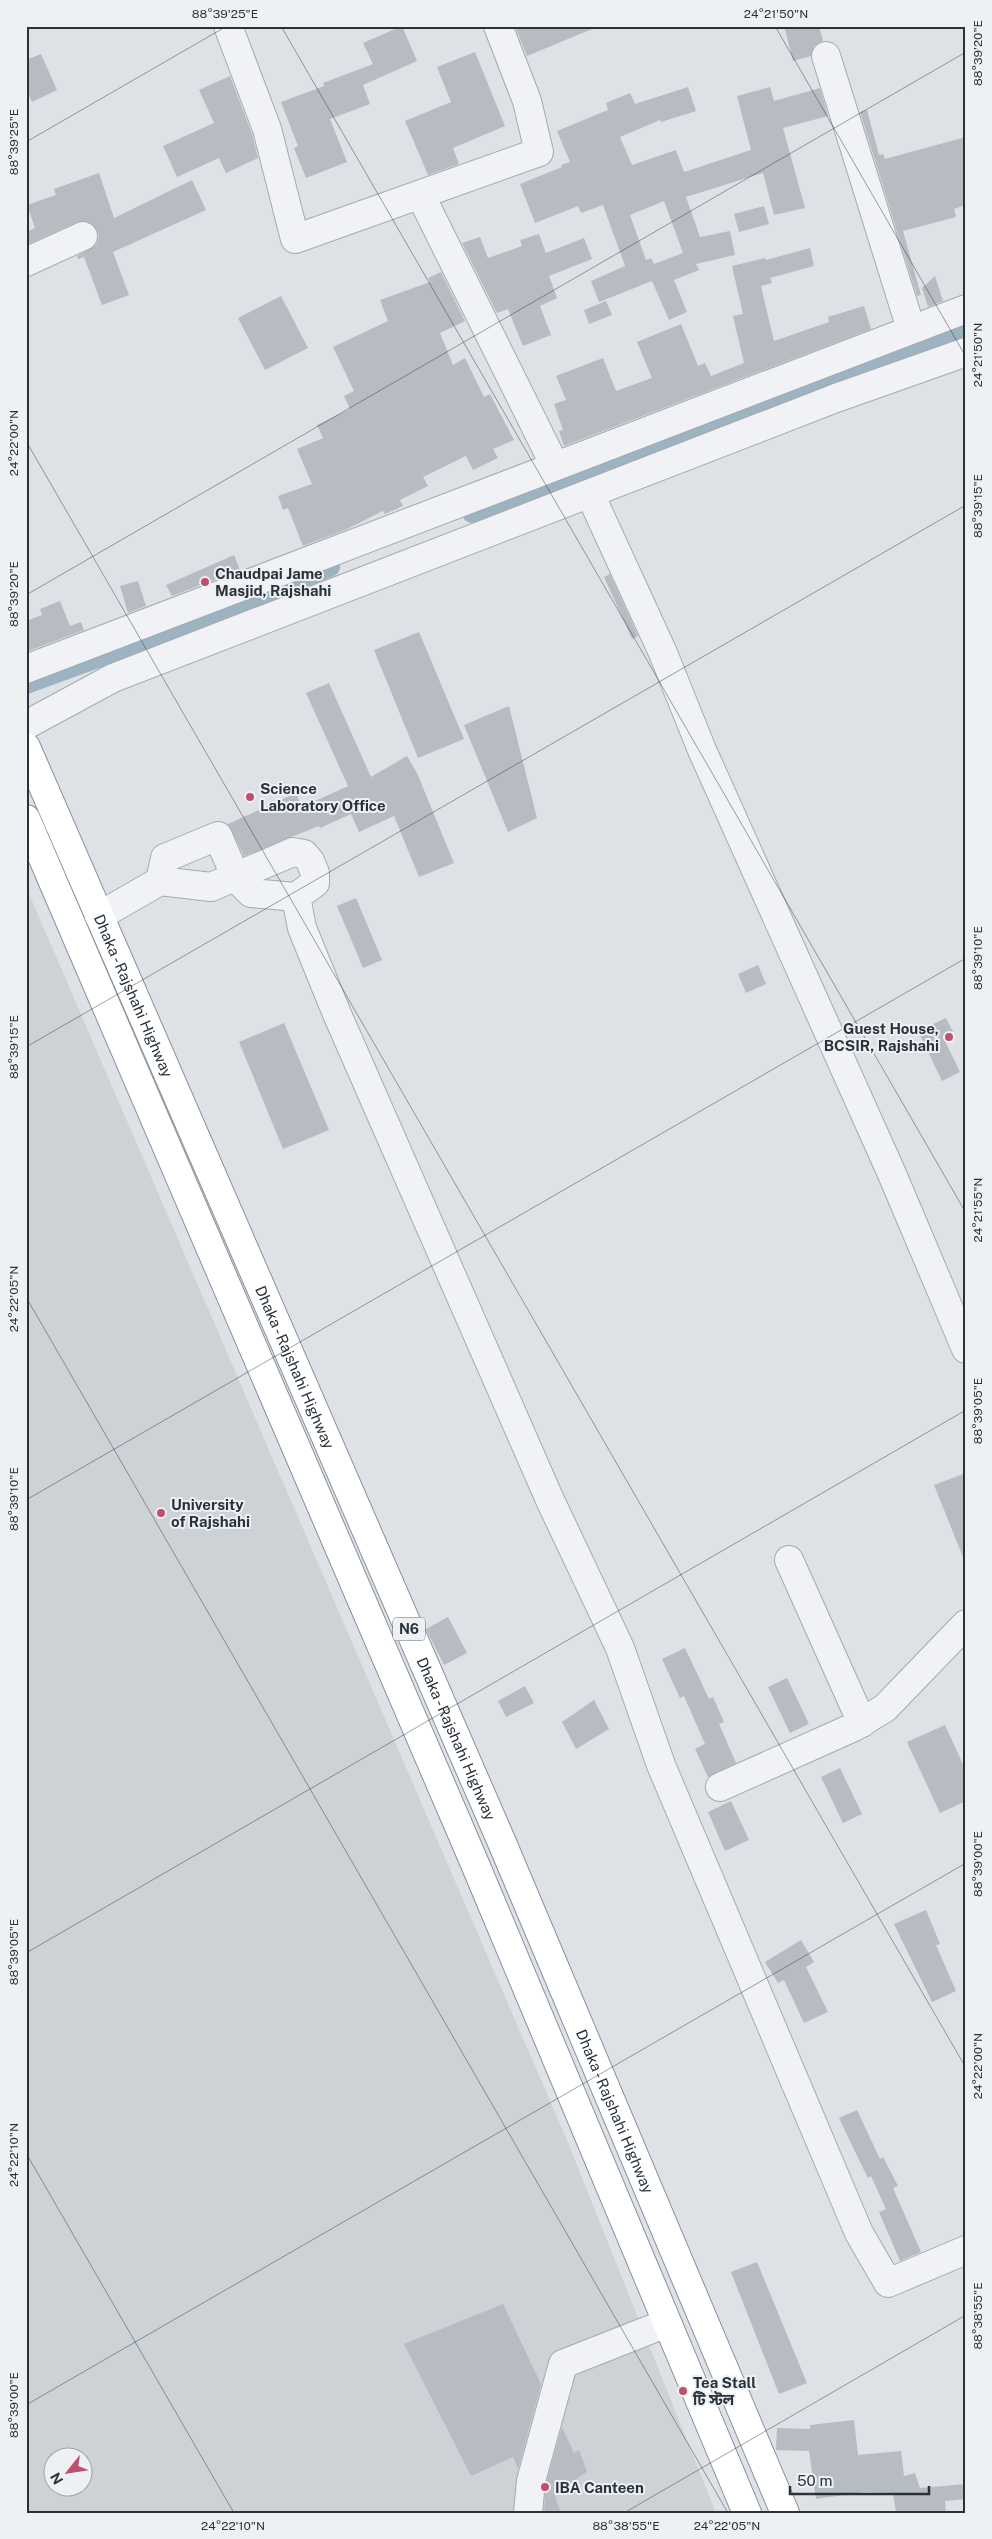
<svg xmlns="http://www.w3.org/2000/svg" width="992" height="2539" viewBox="0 0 992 2539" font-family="'Public Sans','Noto Sans Bengali',sans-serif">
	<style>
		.built { fill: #cdd2d7; fill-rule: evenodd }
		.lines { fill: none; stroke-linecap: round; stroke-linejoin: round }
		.canal { stroke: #9db3c2; stroke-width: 20 }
		.building { fill: #b6bcc2; fill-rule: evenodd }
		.minor-casing { stroke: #a4aaaf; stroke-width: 30 }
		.highway-casing { stroke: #87919b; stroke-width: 30 }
		.minor { stroke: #f0f2f5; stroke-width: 28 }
		.highway { stroke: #fff; stroke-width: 28 }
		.ticks { fill: none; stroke: #29323b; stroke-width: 1; stroke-opacity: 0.45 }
		.poi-dot { fill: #be506d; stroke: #edf1f4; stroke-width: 2 }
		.labels { text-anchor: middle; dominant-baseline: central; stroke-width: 4; stroke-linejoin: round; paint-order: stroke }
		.shield { fill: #edf1f4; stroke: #646b72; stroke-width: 1 }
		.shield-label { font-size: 14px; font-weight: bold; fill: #29323b }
		.poi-label { font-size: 15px; font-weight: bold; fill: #29323b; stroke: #edf1f4; text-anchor: start }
		.street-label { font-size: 15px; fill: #29323b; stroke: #edf1f4 }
		.neatline { fill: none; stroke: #29323b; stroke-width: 2 }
		.ticks-label { font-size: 12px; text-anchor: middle; fill: #29323b }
	</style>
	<rect width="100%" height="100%" fill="#dee2e6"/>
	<!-- built -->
	<path class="built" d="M26,887L566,2138L716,2513H26ZM52,2456H82V2486H52Z"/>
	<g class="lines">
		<!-- canal -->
		<g class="canal">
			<polyline points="472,513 966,329"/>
			<polyline points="26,684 168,632 330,567"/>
		</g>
	</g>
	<!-- building -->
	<g class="building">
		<polygon points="402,26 417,61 363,85 370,104 330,119 347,162 306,178 294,148 298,146 281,102 324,86 323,83 373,64 363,43"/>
		<polygon points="525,26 597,26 597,27 527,56 516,29"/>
		<polygon points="784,26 819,26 823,41 814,46 811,56 793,61"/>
		<polygon points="475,52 505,126 453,148 459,164 428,175 405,121 451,102 437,67"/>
		<polygon points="41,54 57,90 32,102 26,89 26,60"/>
		<polygon points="230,76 252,134 258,158 226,173 219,158 177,177 163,146 214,123 199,90"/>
		<path d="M688,87L696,111L661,122L660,120L620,137L632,165L676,150L684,172L751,150L737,96L770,87L774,101L820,88L828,116L783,128L805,208L774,215L763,173L686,197L700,237L730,231L735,255L696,264L699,270L674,280L687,312L669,320L652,281L599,302L591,281L625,266L603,205L581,213L578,206L535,223L520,184L562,167L561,165L570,162L557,131L608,110L606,103L630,93L635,104ZM664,201L683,253L654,264L651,258L646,260L630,215Z"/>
		<polygon points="867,110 879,155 883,154 885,159 966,137 966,205 954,209 956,217 903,231 921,295 917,296 860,112"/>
		<polygon points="99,173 114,218 192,180 206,210 113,252 129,295 102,305 84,257 78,259 77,256 96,245 99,237 97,230 92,224 85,221 77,222 26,245 26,232 35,228 27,205 56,195 54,189"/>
		<polygon points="764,206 769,224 739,232 734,214"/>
		<polygon points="539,234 546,253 584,238 592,259 549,276 557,298 540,306 551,335 523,346 508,309 497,313 462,243 480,237 488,258 522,246 520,240"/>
		<polygon points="810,248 814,266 770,278 772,283 761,286 774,341 829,322 828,317 864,306 871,329 564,446 559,431 563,430 554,404 566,400 556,376 603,358 616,391 652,378 637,342 681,324 698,366 705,363 711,376 744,363 733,316 743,314 732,266 765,258 766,260"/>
		<polygon points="441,272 465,321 440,333 453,365 465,358 484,397 490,394 514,440 493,449 498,458 473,470 466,456 423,477 428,486 400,500 403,506 385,514 383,511 345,530 303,546 288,508 283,510 278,496 312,484 297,449 323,438 317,425 350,409 344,396 354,391 333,347 388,321 380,300 430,282 428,278"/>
		<polygon points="935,276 943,301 928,307 922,288"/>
		<polygon points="281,296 308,348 265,370 238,318"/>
		<polygon points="606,301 612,315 589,324 584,310"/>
		<polygon points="234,555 240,570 172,596 166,585"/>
		<polygon points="610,574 638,636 632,639 604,577"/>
		<polygon points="138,581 146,606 128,613 120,586"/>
		<polygon points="60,601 70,626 81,622 84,630 26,652 26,621 42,615 40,609"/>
		<polygon points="419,632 464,739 418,758 374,650"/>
		<polygon points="329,683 371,777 407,756 417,773 454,863 419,877 394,816 359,832 351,814 320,828 319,826 244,856 228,824 296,793 302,807 348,786 306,693"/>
		<polygon points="509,706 537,818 508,832 464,725"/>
		<polygon points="356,898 382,960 363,968 337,906"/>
		<polygon points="758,965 766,984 746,993 738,974"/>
		<polygon points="946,1018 953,1032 943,1037 960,1072 942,1081 918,1031"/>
		<polygon points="284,1023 329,1130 283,1149 239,1042"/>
		<polygon points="966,1473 966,1562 965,1562 934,1485"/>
		<polygon points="448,1617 467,1653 444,1665 426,1629"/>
		<polygon points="685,1648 709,1699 713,1697 724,1722 719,1724 736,1763 708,1777 695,1749 705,1744 684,1696 680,1698 662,1659"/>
		<polygon points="787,1678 809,1724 790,1733 768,1687"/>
		<polygon points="525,1686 534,1703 506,1717 498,1701"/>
		<polygon points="594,1700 609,1729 576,1749 562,1722"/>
		<polygon points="945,1725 966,1771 966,1801 940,1813 907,1742"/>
		<polygon points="840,1768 862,1814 843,1823 821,1777"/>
		<polygon points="731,1801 749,1840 725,1851 708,1812"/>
		<polygon points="926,1910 940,1944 936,1945 956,1991 932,2002 894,1924"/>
		<polygon points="801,1940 814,1962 806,1967 828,2012 804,2023 784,1980 778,1983 765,1962"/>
		<polygon points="857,2110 880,2159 883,2157 898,2186 893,2188 921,2252 900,2261 879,2212 886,2209 871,2176 868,2178 861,2164 839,2118"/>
		<polygon points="757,2262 807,2383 779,2394 731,2272"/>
		<polygon points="503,2304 541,2384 518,2469 513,2457 471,2476 404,2344"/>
		<polygon points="854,2420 858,2455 901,2451 904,2476 915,2473 920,2488 966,2484 966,2499 945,2501 946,2513 896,2513 893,2493 864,2492 816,2499 809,2451 776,2450 777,2428 810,2429 810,2425"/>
		<polygon points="562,2427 574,2453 579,2450 587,2472 554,2493 561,2513 544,2513 546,2484"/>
	</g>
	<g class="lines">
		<!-- minor casing -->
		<g class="minor-casing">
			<g id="minor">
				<polyline points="228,26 267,129 295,239 539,152 527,101 498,26"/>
				<polyline points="826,56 911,329"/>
				<polyline points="421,196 555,466"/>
				<polyline points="26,262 83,236"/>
				<polyline points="590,494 663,653 702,750 892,1174 966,1349"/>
				<polyline points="26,669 966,309"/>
				<polyline points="26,725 113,678 836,398 966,352"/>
				<polyline points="296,897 302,928 337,1014 550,1500 620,1648 661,1765 859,2233 888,2283 966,2250"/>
				<polyline points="99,916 160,881 211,887 293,852 304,854 310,861 315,873 315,883 296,897 251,893 236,878 218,836 165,858 160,881"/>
				<polyline points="789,1560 862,1723"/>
				<polyline points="720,1787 854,1727 885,1708 966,1624"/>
				<polyline points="528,2513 531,2481 563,2364 667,2323"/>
			</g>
		</g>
		<!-- highway casing -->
		<g class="highway-casing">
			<g id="highway">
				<path id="s1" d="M26,747L503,1845L785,2513"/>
				<polyline points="26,819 475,1864 747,2513"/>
			</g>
		</g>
		<!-- minor -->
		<use href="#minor" class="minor"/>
		<!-- highway -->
		<use href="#highway" class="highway"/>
	</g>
	<!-- ticks -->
	<path class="ticks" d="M281,26L966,1213M775,26L966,357M26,142L227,26M26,441L966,2068M26,595L966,52M26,1047L966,505M26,1297L728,2513M26,1500L966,958M26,1953L966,1410M26,2153L234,2513M26,2405L966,1863M624,2513L966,2315"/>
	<!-- markers -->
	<g class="poi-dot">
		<circle cx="205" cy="582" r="5"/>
		<circle cx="250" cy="797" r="5"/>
		<circle cx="949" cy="1037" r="5"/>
		<circle cx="161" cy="1513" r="5"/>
		<circle cx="683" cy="2391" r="5"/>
		<circle cx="545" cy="2487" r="5"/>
	</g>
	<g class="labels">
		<!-- shield labels -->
		<rect class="shield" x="393" y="1617.5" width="32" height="23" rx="4"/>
		<g class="shield-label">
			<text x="409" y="1629">N6</text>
		</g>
		<!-- poi labels -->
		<g class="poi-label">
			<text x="215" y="573">Chaudpai Jame<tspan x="215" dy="17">Masjid, Rajshahi</tspan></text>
			<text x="260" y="788">Science<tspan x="260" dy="17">Laboratory Office</tspan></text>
			<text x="939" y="1028" text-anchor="end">Guest House,<tspan x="939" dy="17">BCSIR, Rajshahi</tspan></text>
			<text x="171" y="1504">University<tspan x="171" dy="17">of Rajshahi</tspan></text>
			<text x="693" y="2382">Tea Stall<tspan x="693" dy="17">টি স্টল</tspan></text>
			<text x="555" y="2487">IBA Canteen</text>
		</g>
		<!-- street labels -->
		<g class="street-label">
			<text stroke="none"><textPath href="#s1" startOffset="271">Dhaka - Rajshahi Highway</textPath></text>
			<text stroke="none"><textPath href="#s1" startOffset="676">Dhaka - Rajshahi Highway</textPath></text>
			<text stroke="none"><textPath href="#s1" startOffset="1081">Dhaka - Rajshahi Highway</textPath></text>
			<text stroke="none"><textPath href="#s1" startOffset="1486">Dhaka - Rajshahi Highway</textPath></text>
		</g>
	</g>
	<!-- border -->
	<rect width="992" height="2539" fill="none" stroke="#edf1f4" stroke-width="55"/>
	<!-- north arrow -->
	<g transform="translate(68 2472) rotate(240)"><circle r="24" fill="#edf1f4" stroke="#9fa5aa"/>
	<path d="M0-4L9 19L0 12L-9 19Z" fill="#be506d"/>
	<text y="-8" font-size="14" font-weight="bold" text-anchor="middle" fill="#29323b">N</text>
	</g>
	<!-- scale -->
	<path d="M790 2486v8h139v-8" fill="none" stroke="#29323b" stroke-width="2.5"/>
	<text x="797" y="2486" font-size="15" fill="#29323b" stroke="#edf1f4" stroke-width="4" paint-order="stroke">50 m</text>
	<rect x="28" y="28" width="936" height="2484" class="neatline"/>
	<g class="ticks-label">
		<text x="225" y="18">88°39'25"E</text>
		<text x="776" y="18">24°21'50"N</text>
		<text transform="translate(978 53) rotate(-90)" y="4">88°39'20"E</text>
		<text transform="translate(14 142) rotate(-90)" y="4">88°39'25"E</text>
		<text transform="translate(978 355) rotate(-90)" y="4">24°21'50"N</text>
		<text transform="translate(14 443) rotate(-90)" y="4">24°22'00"N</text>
		<text transform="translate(978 506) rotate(-90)" y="4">88°39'15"E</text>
		<text transform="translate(14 594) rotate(-90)" y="4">88°39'20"E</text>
		<text transform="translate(978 958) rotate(-90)" y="4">88°39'10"E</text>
		<text transform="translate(14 1047) rotate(-90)" y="4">88°39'15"E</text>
		<text transform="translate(978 1210) rotate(-90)" y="4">24°21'55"N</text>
		<text transform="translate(14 1299) rotate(-90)" y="4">24°22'05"N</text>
		<text transform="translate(978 1411) rotate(-90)" y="4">88°39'05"E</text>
		<text transform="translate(14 1499) rotate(-90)" y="4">88°39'10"E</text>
		<text transform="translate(978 1864) rotate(-90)" y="4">88°39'00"E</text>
		<text transform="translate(14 1952) rotate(-90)" y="4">88°39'05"E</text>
		<text transform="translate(978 2066) rotate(-90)" y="4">24°22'00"N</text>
		<text transform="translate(14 2155) rotate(-90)" y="4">24°22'10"N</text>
		<text transform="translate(978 2316) rotate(-90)" y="4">88°38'55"E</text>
		<text transform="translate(14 2405) rotate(-90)" y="4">88°39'00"E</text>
		<text x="233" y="2530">24°22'10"N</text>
		<text x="626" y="2530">88°38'55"E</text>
		<text x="727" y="2530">24°22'05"N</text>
	</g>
</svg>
